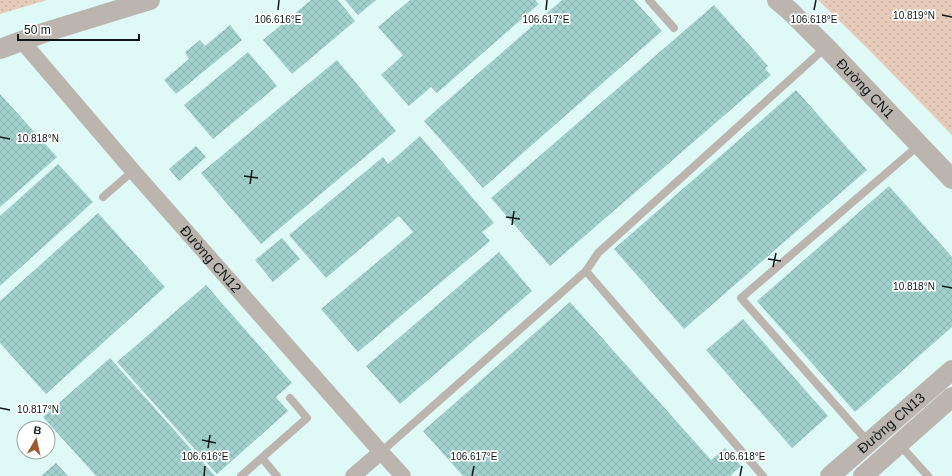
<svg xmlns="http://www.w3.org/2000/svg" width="952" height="476" viewBox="0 0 952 476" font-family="Helvetica,sans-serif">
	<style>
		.grass { fill: url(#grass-dots) }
		.building { fill: url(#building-cross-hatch) }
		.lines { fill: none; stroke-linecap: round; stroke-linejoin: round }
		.service { stroke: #bcb4af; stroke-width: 8 }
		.minor { stroke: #bcb4af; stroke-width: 16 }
		.tertiary { stroke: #bcb4af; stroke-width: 20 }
		.ticks { fill: none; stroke: #0e1716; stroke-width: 1.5 }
		.labels { text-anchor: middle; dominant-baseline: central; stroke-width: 3.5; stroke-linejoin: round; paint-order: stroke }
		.street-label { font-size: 14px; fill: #0e1716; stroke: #fff }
		.ticks-label { font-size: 10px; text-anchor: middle; fill: #0e1716; stroke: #fff; stroke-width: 3.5; stroke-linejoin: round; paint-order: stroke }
	</style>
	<defs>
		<pattern id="grass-dots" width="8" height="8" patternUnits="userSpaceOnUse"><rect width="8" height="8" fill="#e7cbba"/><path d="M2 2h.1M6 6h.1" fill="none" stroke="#c5ae9f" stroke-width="1.8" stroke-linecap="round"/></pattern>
		<pattern id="building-cross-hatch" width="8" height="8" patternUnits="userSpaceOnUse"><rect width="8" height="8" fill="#a2d0cc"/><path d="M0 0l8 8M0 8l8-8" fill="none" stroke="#8ab2ae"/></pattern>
	</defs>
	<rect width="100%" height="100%" fill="#dff9f6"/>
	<!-- grass -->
	<g class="grass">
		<polygon points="0,0 47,0 0,14"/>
		<polygon points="818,0 952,0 952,135 869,50"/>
	</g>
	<!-- building -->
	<g class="building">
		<polygon points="311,0 338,0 355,21 292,74 263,40"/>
		<polygon points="345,0 376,0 358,15"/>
		<polygon points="410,0 535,0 539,4 437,93 431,87 409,106 381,75 403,55 378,27"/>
		<polygon points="562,0 634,0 662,31 483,188 424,121"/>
		<polygon points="714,5 768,66 765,69 771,75 550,266 491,198"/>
		<polygon points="230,25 242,40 176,94 164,80 189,59 185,52 200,40 205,46"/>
		<polygon points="248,52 277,86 213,139 184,105"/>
		<polygon points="337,60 396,131 261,244 201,173"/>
		<polygon points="796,90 867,170 684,329 614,249"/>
		<polygon points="0,94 57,157 0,207"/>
		<polygon points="420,136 494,223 482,232 490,241 358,352 321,309 413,232 399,216 326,278 289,235 383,157 388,164"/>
		<polygon points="196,146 206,157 179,181 169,169"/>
		<polygon points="58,164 93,202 0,286 0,216"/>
		<polygon points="889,186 952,257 952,327 855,412 757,301"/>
		<polygon points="98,213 165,287 46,394 0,343 0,301"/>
		<polygon points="282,238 300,259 273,282 255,260"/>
		<polygon points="499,252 532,291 400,404 366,366"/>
		<polygon points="206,285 292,383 276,397 288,411 217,474 117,362"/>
		<polygon points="570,302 711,460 725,448 741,466 730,476 463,476 423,431"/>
		<polygon points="743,319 828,416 792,448 706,350"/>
		<polygon points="110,358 215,476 96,476 43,417"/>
		<polygon points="56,463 68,476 41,476"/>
	</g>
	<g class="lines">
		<!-- service -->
		<g class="service">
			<polyline points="649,0 674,28"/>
			<polyline points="103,197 133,171"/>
			<polyline points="586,271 598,253 826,47"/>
			<polyline points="869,443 741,298 919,145"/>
			<polyline points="899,444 928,476"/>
			<polyline points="381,452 586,271 763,476"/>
			<polyline points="262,458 277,476"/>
			<polyline points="241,476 307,418 290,398"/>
		</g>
		<!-- minor -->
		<g class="minor">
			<path id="s1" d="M21,40L133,171L381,452L403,476"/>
			<polyline points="353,476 381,452"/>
		</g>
		<!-- tertiary -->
		<g class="tertiary">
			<path id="s2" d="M777,0L790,11L826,47L952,179"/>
			<polyline points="0,49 46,32 150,0"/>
			<path id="s3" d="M830,476L952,370"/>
			<polyline points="863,476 952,397"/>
		</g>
	</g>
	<!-- ticks -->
	<path class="ticks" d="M278,10L279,0M546,10L547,0M814,10L816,0M942,15L952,17M0,137L10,139M244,176L258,178M250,184L252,170M506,217L520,219M512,225L514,211M768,259L781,261M773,267L776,253M942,286L952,288M0,408L10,410M202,440L216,443M208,448L210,435M204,476L205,466M472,476L474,466M740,476L742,466"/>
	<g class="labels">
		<!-- street labels -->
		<g class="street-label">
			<text stroke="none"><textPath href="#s2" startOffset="125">Đường CN1</textPath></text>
			<text stroke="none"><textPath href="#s1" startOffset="290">Đường CN12</textPath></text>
			<text stroke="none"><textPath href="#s3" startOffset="81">Đường CN13</textPath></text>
		</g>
	</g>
	<g class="ticks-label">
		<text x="914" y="19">10.819°N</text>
		<text x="278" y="23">106.616°E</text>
		<text x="546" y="23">106.617°E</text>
		<text x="814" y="23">106.618°E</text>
		<text x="38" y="142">10.818°N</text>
		<text x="914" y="290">10.818°N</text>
		<text x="38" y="413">10.817°N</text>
		<text x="205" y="460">106.616°E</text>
		<text x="474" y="460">106.617°E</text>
		<text x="742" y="460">106.618°E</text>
	</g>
	<!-- north arrow -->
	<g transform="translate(36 440) rotate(9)"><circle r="19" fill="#ffffff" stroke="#9fa2a2"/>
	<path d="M0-3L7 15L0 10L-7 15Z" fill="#9d582b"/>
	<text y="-6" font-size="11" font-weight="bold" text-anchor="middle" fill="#0e1716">B</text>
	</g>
	<!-- scale -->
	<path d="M18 34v6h121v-6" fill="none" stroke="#0e1716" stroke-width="2"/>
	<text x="24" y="34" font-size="12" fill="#0e1716" stroke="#ffffff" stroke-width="3" paint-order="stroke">50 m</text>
</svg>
